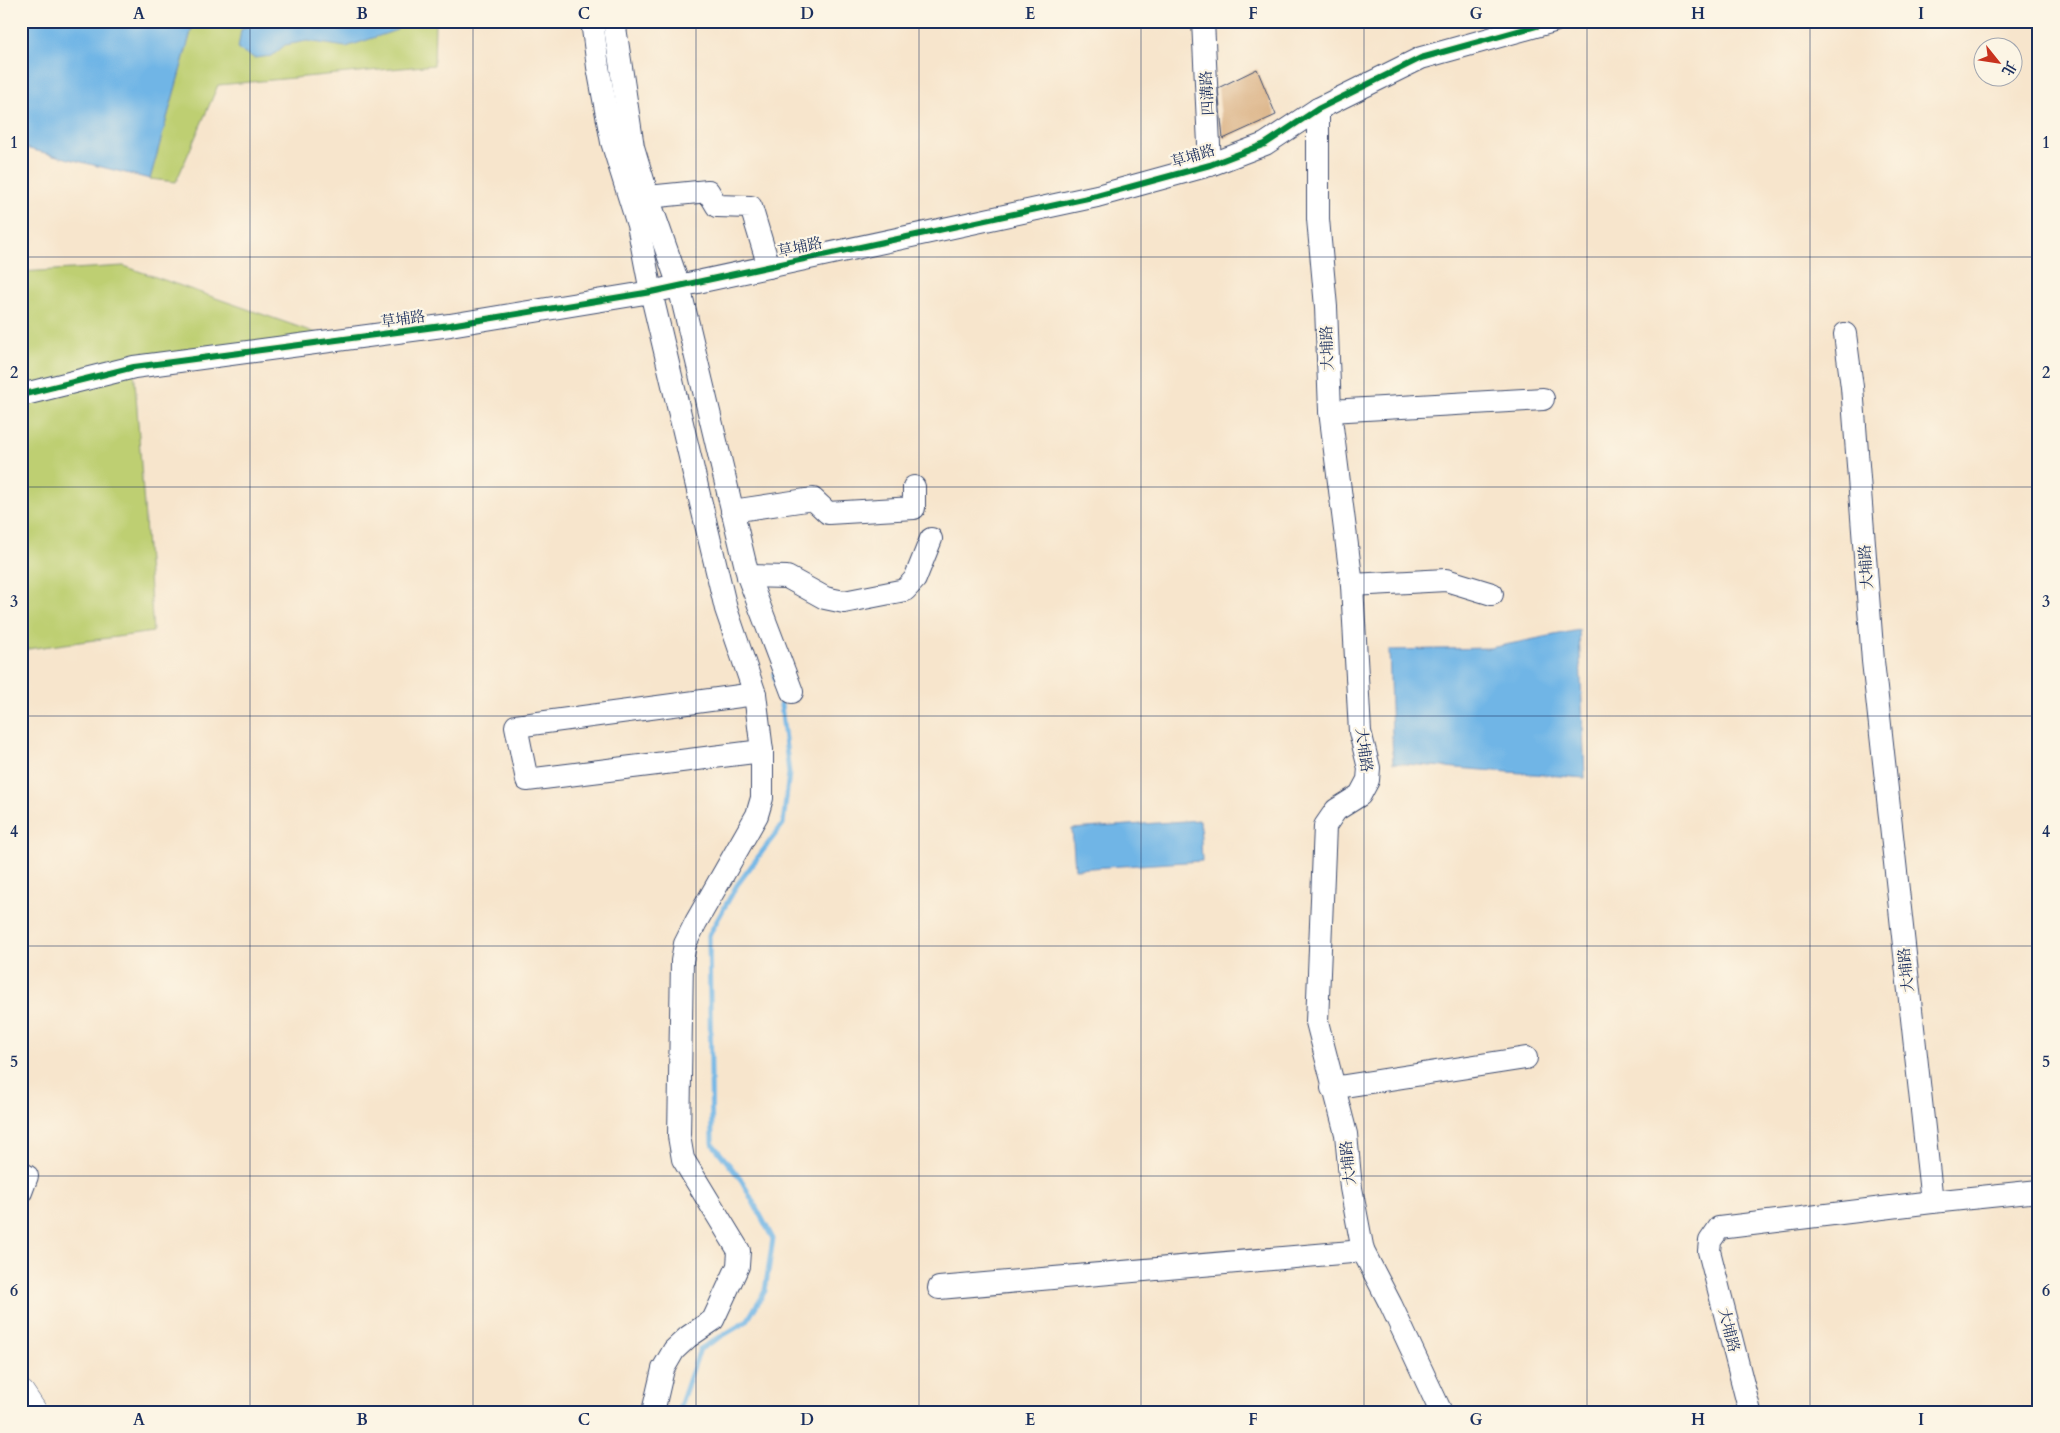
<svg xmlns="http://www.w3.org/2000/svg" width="2060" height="1433" viewBox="0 0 2060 1433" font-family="Cardo,'Noto Serif TC',serif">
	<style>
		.green { fill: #becf72; stroke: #6c7f68 }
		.water { fill: #70b5e6; stroke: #4672a2 }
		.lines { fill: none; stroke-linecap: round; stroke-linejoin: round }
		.stream { stroke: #70b5e6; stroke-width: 5 }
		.building { fill: #d9af81 }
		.minor-casing { stroke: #3c4a6e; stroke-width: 24 }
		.major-casing { stroke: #3c4a6e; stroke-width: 29 }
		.minor { stroke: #fff; stroke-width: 22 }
		.major { stroke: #fff; stroke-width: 28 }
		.cycleway-casing { stroke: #fcf5e5; stroke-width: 9 }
		.cycleway { stroke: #00873e; stroke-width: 6 }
		.grid { fill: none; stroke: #1b2f5e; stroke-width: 1; stroke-opacity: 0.55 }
		.labels { text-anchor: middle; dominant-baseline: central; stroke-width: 4.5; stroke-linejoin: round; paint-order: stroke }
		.street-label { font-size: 15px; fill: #1b2f5e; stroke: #fcf5e5 }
		.neatline { fill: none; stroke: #1b2f5e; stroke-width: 2 }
		.grid-label { font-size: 16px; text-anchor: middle; font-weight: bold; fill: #1b2f5e }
	</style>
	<rect width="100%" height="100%" fill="#fcf5e5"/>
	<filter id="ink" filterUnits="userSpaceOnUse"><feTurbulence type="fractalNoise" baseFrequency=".02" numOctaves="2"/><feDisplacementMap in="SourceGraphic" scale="10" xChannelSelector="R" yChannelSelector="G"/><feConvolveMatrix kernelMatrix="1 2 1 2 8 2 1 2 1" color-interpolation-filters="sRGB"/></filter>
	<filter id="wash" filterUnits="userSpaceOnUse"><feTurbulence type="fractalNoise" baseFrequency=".0096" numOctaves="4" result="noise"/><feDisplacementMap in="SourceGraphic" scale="20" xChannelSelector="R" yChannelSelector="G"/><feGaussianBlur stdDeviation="1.12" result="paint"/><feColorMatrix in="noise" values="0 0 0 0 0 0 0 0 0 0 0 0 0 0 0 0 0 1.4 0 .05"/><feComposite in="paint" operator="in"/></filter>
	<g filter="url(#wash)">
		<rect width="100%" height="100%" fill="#f7e5cc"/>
		<!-- green -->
		<g class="green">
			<polygon points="194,21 435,21 434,65 218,85 176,182 150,179"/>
			<polygon points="124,266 336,340 134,367 153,632 21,650 21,272"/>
		</g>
		<!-- water -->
		<g class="water">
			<polygon points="22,21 194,21 150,179 21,147"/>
			<polygon points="254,21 398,21 397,30 346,47 307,41 285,45 272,56 254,58 238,49 241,30"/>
			<polygon points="1579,630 1585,778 1393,763 1389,650 1490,648"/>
			<polygon points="1200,820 1202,861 1075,869 1072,829"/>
		</g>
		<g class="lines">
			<!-- stream -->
			<polyline class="stream" points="678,1412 700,1349 747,1321 765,1291 773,1239 742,1181 712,1143 709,935 737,885 783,824 789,773 780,697 774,674"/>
		</g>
		<g id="blocks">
			<!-- building -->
			<polygon class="building" points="1257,69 1276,115 1223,139 1218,88"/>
		</g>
	</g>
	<g filter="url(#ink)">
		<use href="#blocks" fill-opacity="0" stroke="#3c4a6e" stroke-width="1"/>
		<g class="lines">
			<!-- minor casing -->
			<g class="minor-casing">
				<g id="minor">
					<polyline points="592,21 598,67 612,142 638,225 651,292 726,609 755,694 762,751 762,798 757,815 696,922 685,944 682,961 679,1136 683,1159 739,1251 738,1266 713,1320 688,1337 674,1350 663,1369 653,1412"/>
					<polyline points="614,21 633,147 648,197 679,286 748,576 792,692"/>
					<polyline points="1203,21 1210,165"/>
					<polyline points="1318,109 1318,219 1326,307 1330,411 1352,585 1360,732 1369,768 1368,780 1360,795 1336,810 1325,826 1317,1022 1346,1134 1351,1188 1363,1251 1391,1305 1441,1412"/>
					<polyline points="648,197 708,191 717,206 751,207 769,267"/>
					<polyline points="21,395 134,367 450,325 651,292 1097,196 1210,165 1265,144 1318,109 1421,58 1554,21"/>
					<polyline points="1330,411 1543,399"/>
					<polyline points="732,511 813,499 828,513 914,508 914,487"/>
					<polyline points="748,576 787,577 825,598 844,602 905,590 915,579 931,539"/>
					<polyline points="1352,585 1446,580 1492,594"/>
					<polyline points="755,694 516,726 527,780 762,751"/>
					<polyline points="1332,1088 1526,1058"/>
					<polyline points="21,1173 27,1176 21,1192"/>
					<polyline points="1932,1202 2039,1191"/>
					<polyline points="939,1288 1363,1251"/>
					<polyline points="1750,1412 1709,1251 1710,1241 1719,1228 1932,1202 1873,661 1852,387 1845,334"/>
				</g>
			</g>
			<!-- major casing -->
			<g class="major-casing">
				<polyline id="major" points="21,1394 33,1412"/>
			</g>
			<!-- minor -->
			<use href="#minor" class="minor"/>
			<!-- major -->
			<use href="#major" class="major"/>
			<!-- cycleway casing -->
			<g class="cycleway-casing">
				<polyline id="cycleway" points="21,395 134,367 450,325 651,292 1097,196 1210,165 1265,144 1318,109 1421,58 1554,21"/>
			</g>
			<!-- cycleway -->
			<use href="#cycleway" class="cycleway"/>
		</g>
	</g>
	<!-- grid -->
	<path class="grid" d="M250,21V1412M473,21V1412M696,21V1412M919,21V1412M1141,21V1412M1364,21V1412M1587,21V1412M1810,21V1412M21,257H2039M21,487H2039M21,716H2039M21,946H2039M21,1176H2039"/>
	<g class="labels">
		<!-- street labels -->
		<g class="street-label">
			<text transform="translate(1207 93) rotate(-93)">四溝路</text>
			<text transform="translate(1193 156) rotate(-17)">草埔路</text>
			<text transform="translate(800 247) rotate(-12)">草埔路</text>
			<text transform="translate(403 319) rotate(-8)">草埔路</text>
			<text transform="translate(1327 348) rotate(-92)">大埔路</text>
			<text transform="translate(1866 567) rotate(-94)">大埔路</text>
			<text transform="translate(1364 750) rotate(82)">大埔路</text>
			<text transform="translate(1906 970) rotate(-96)">大埔路</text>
			<text transform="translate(1348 1163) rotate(-96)">大埔路</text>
			<text transform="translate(1729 1330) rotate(76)">大埔路</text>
		</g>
	</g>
	<!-- margin -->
	<rect width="2060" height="1433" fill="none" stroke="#fcf5e5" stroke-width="55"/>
	<!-- north arrow -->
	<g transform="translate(1998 62) rotate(120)"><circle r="24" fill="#fcf5e5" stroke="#a2a6af"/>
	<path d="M0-4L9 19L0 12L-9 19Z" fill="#c8321e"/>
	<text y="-8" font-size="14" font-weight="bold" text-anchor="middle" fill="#1b2f5e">北</text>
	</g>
	<rect x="28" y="28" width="2004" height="1378" class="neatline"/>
	<g class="grid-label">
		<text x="139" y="19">A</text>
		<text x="362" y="19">B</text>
		<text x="584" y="19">C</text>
		<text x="807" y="19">D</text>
		<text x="1030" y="19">E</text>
		<text x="1253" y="19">F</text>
		<text x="1476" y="19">G</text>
		<text x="1698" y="19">H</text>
		<text x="1921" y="19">I</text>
		<text x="14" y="148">1</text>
		<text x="2046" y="148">1</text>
		<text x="14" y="378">2</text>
		<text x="2046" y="378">2</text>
		<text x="14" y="607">3</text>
		<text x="2046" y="607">3</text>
		<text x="14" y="837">4</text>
		<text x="2046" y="837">4</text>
		<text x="14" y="1067">5</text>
		<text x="2046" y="1067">5</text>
		<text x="14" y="1296">6</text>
		<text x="2046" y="1296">6</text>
		<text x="139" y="1425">A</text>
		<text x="362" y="1425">B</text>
		<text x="584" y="1425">C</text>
		<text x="807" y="1425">D</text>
		<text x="1030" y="1425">E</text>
		<text x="1253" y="1425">F</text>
		<text x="1476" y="1425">G</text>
		<text x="1698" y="1425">H</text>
		<text x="1921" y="1425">I</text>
	</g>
</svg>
